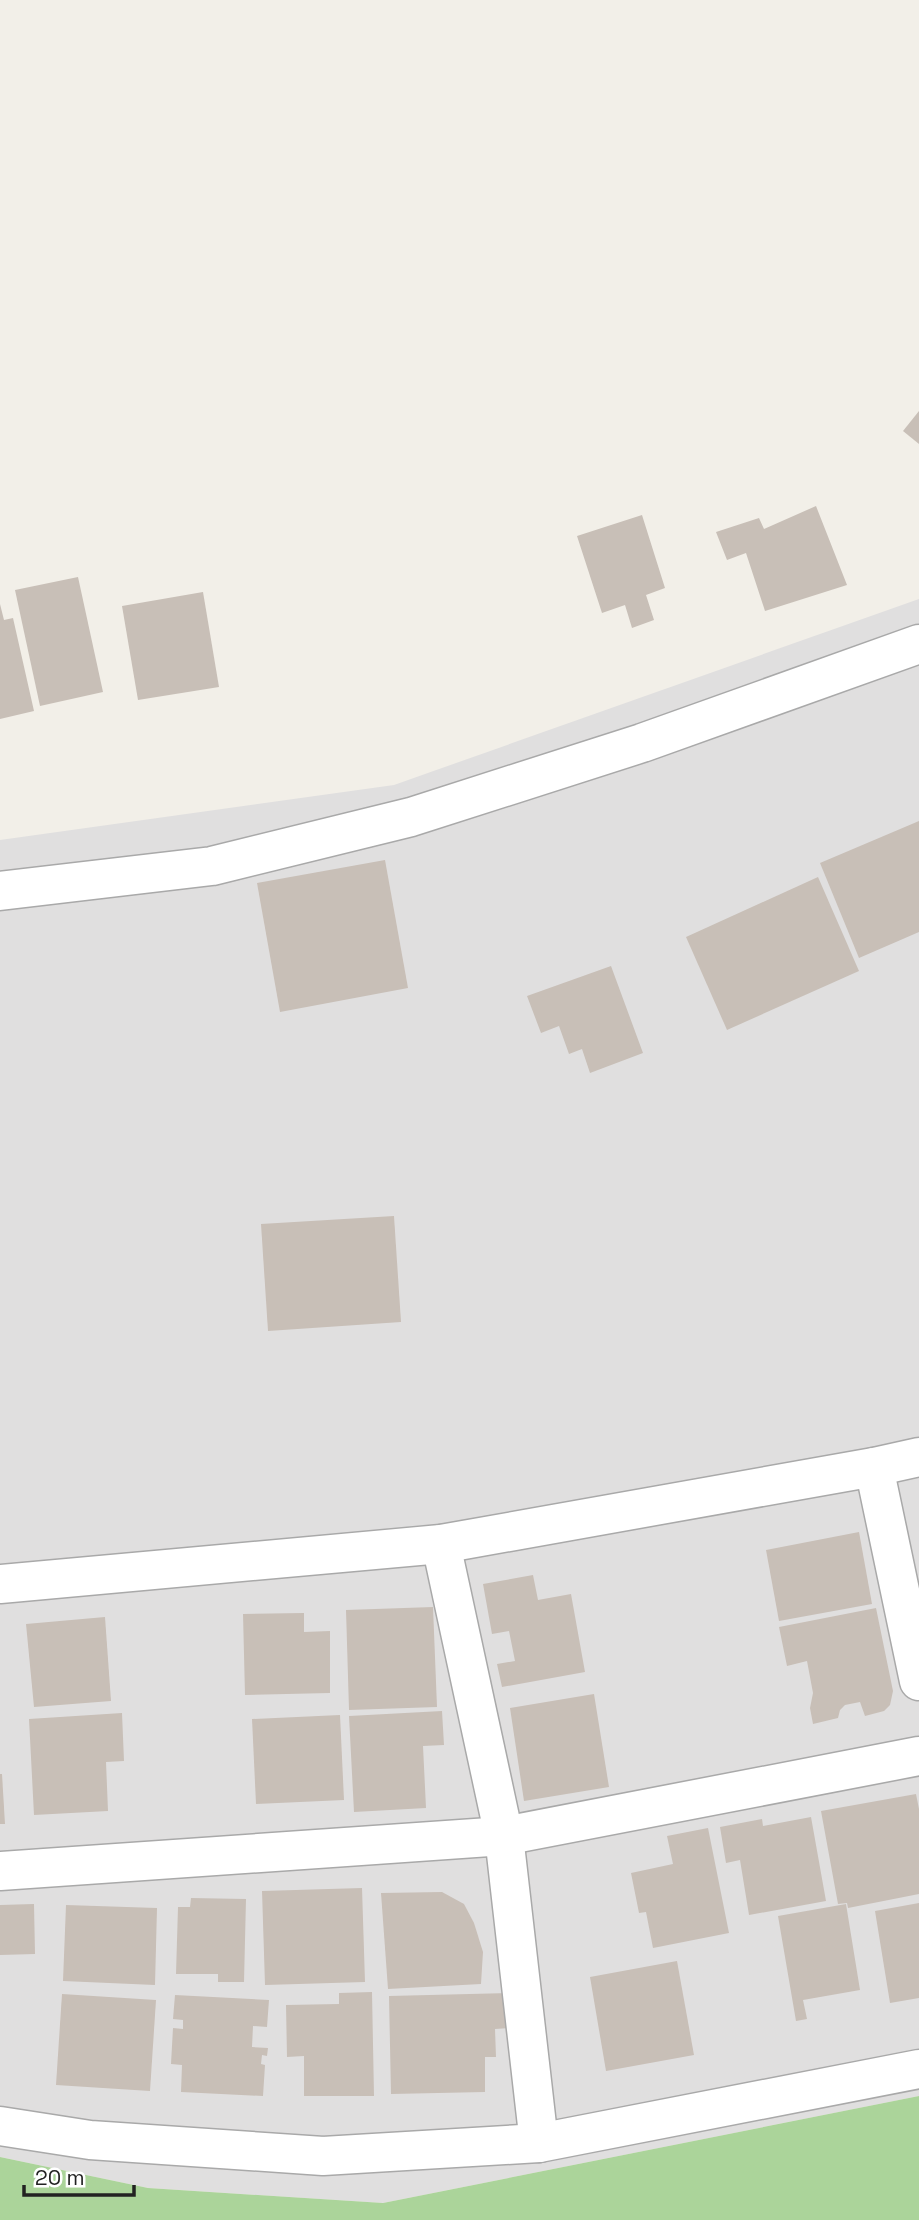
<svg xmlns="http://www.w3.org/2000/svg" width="919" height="2220" viewBox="0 0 919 2220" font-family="'Space Grotesk',sans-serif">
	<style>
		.residential { fill: #e0dfdf }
		.forest { fill: #abd49a }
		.building { fill: #c8bfb7 }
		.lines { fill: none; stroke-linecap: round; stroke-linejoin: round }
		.minor-casing { stroke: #a9a9a9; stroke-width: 41 }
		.minor { stroke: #fff; stroke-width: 38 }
	</style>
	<rect width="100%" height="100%" fill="#f2efe8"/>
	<!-- residential -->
	<polygon class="residential" points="919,599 919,2096 383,2203 148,2188 0,2157 0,840 394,785"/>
	<!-- forest -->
	<polygon class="forest" points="919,2096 919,2220 0,2220 0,2157 148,2188 383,2203"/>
	<!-- building -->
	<g class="building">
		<polygon points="919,411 919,444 903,431"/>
		<polygon points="816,506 847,585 765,611 746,553 727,560 716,532 759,518 764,529"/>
		<polygon points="642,515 665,588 646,595 654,620 632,628 625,605 602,613 577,536"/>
		<polygon points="78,577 103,692 40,706 15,590"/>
		<polygon points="203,592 219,687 138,700 122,606"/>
		<polygon points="0,604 4,620 13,618 34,711 0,719"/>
		<polygon points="919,821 919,932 859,958 820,863"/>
		<polygon points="385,860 408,988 280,1012 257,883"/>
		<polygon points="818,877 859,971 727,1030 686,937"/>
		<polygon points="611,966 643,1053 590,1073 582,1049 569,1054 559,1026 541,1033 527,996"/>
		<polygon points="394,1216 401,1322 268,1331 261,1224"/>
		<polygon points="859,1532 872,1604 779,1621 766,1550"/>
		<polygon points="533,1575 538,1600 571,1594 585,1672 502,1687 497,1664 515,1661 509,1631 492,1634 483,1584"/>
		<polygon points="433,1607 437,1707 349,1710 346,1610"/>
		<polygon points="876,1608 893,1691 890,1705 884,1711 865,1716 860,1702 845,1705 840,1710 838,1718 813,1724 810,1708 813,1693 807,1661 787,1666 779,1627"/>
		<polygon points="304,1613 304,1632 330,1631 330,1693 245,1695 243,1614"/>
		<polygon points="105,1617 111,1701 34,1707 26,1624"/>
		<polygon points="594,1694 609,1787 524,1801 510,1708"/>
		<polygon points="442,1711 444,1745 423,1746 426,1808 354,1812 349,1716"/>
		<polygon points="122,1713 124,1761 106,1762 108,1811 34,1815 29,1719"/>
		<polygon points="340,1715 344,1800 256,1804 252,1719"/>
		<polygon points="0,1774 2,1774 5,1824 0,1824"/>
		<polygon points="916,1794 919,1809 919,1894 848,1908 847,1903 838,1904 821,1811"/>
		<polygon points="811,1817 826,1901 749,1915 740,1860 726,1863 720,1827 762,1819 763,1826"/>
		<polygon points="708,1828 729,1933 653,1948 646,1912 639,1913 631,1873 673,1864 667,1836"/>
		<polygon points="362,1888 365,1982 265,1985 262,1891"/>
		<polygon points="442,1892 464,1904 474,1923 483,1952 481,1984 388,1989 381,1893"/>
		<polygon points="191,1898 246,1899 244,1982 218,1982 218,1974 176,1974 178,1907 190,1907"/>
		<polygon points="919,1903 919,1998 890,2003 875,1911"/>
		<polygon points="34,1904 35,1954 0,1955 0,1905"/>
		<polygon points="846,1904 860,1990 803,2000 807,2019 796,2021 778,1916"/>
		<polygon points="66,1905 157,1908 155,1985 63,1981"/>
		<polygon points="677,1961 694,2055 606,2071 590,1977"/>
		<polygon points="372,1992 374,2096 304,2096 304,2056 287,2057 286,2005 339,2004 339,1993"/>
		<polygon points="510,1993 511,2028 495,2029 496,2057 485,2057 485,2092 391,2094 389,1996"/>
		<polygon points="62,1994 156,2000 150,2091 56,2085"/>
		<polygon points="175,1995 269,2000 267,2027 253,2026 252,2047 268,2048 267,2056 262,2055 261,2064 265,2065 263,2096 181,2092 182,2065 171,2064 173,2028 183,2029 183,2020 173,2019"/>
	</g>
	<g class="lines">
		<!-- minor casing -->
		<g class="minor-casing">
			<g id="minor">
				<polyline points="0,891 212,866 411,817 642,743 919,644"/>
				<polyline points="874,1467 919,1681"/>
				<polyline points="441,1544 504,1836 539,2143"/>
				<polyline points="0,1584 441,1544 874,1467 919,1457"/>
				<polyline points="0,1871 504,1836 919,1756"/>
				<polyline points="0,2126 90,2140 323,2156 539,2143 919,2069"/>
			</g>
		</g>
		<!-- minor -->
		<use href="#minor" class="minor"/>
	</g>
	<!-- scale -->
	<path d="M24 2185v10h110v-10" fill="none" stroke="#222222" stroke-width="3.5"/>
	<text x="35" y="2185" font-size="21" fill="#222222" stroke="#ffffff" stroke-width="5" paint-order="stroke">20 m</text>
</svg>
